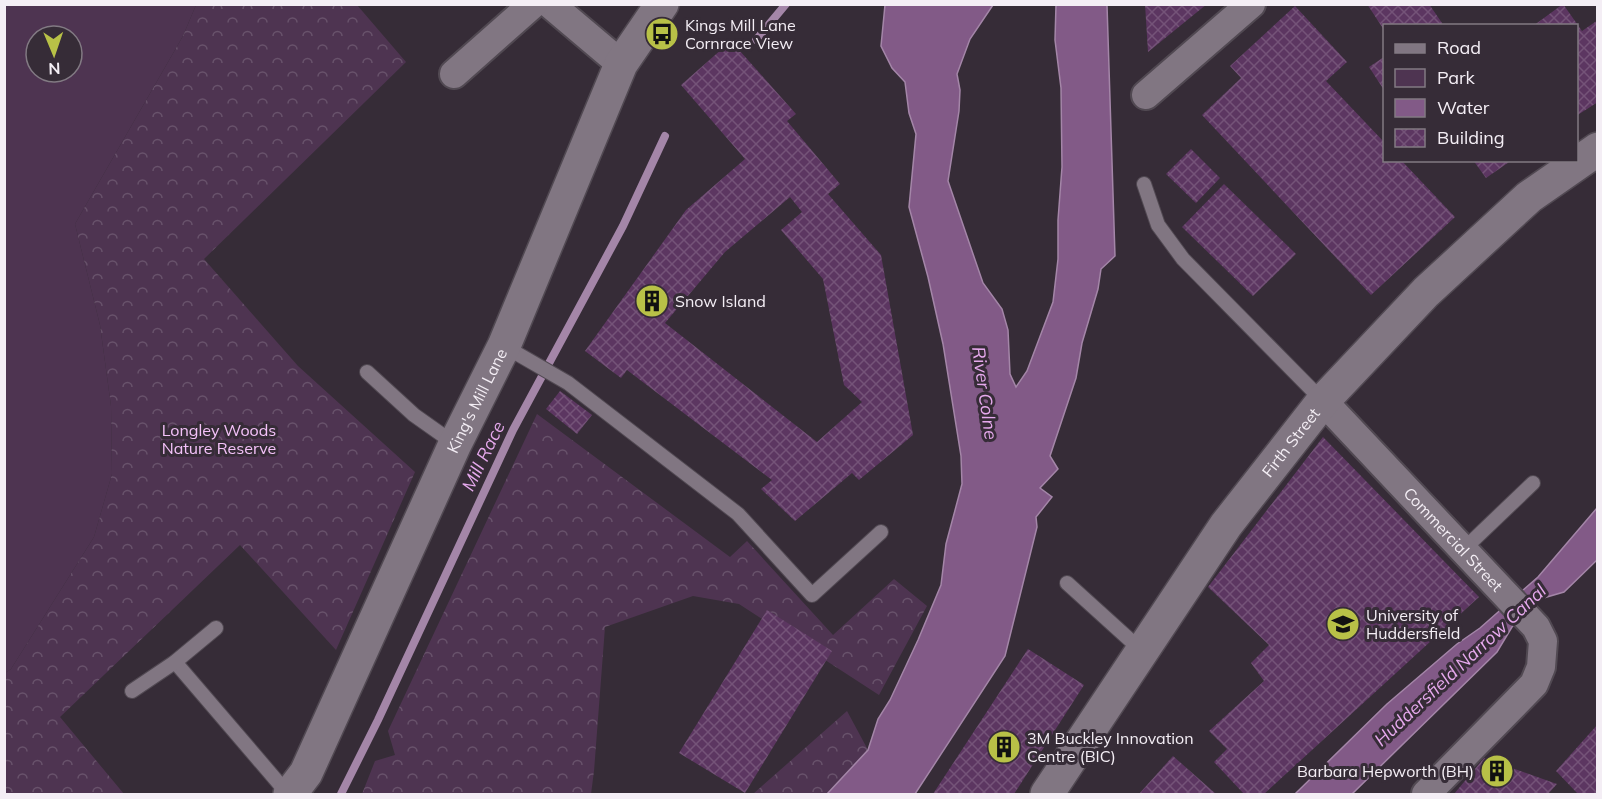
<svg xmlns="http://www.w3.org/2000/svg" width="1602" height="799" viewBox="0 0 1602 799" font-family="Mulish,sans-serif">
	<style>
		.green { fill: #4e3451; fill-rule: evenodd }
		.forest { fill: url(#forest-crowns) }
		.water { fill: #825a87; stroke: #a486a8; stroke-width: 1.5 }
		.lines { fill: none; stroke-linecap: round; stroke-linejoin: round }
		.stream { stroke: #a486a8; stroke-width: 8 }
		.building { fill: url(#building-cross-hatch); fill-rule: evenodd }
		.lane-casing { stroke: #514952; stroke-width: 16 }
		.street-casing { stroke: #514952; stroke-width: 32 }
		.secondary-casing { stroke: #514952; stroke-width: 36 }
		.lane { stroke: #817682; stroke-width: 14 }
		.street { stroke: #817682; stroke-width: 28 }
		.secondary { stroke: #817682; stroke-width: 33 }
		.labels { text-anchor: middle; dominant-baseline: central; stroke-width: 6; stroke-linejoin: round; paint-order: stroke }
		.poi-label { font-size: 16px; fill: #f4eef5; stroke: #362c37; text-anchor: start }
		.street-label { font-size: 16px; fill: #f4eef5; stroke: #362c37 }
		.park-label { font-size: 16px; fill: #f4c2f9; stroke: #362c37 }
		.water-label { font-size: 18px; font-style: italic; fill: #e6a9ed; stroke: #362c37 }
	</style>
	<defs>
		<pattern id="forest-crowns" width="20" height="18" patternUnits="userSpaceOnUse" patternTransform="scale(1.5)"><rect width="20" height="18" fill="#4e3451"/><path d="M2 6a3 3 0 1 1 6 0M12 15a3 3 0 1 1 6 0" fill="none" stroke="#68526b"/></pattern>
		<pattern id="building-cross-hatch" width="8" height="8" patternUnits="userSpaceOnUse" patternTransform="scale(1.5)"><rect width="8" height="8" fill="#5c3661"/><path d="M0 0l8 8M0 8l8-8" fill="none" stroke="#745378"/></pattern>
	</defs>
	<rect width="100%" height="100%" fill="#362c37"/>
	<!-- green -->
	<path class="green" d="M5,5H196L183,36L75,224L100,325L111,406L112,474L94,537L11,669L5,673ZM36,36H72V72H36Z"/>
	<!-- forest -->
	<g class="forest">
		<polygon points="196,5 357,5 406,62 204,259 298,366 415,472 336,650 240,545 60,717 124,794 5,794 5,673 11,669 94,537 112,474 111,406 100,325 75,224 183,36"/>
		<polygon points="537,414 730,557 747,541 833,635 894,579 927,606 879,695 739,604 693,596 605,627 594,771 591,794 362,794 375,761 395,755 388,731"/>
		<polygon points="847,711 868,750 828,794 753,794"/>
	</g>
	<!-- water -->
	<g class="water">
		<polygon points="885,5 993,5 970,39 957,74 960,90 959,111 948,181 983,283 1002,309 1008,330 1010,374 1016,387 1027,371 1053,302 1058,259 1058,220 1062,167 1061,88 1055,40 1056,5 1107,5 1115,256 1101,269 1098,289 1082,343 1076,378 1050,456 1058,469 1040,488 1052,497 1036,517 1037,527 1005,656 915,794 827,794 868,750 878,719 890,700 918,640 941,585 946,544 962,484 961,456 943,344 928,277 909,207 916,134 909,113 905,82 892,68 881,46"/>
		<polygon points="1597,508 1597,560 1564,592 1540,599 1512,627 1497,652 1352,794 1295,794 1387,704 1457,644 1480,628 1538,577"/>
	</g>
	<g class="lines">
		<!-- stream -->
		<g class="stream">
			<polyline points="756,40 786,4"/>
			<polyline points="341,794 378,720 513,430 623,226 665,136"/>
		</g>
	</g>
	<!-- building -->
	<g class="building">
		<polygon points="1145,4 1207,4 1148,52"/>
		<polygon points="1367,4 1429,4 1444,26 1384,26 1384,30"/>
		<polygon points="1563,4 1582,31 1598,20 1598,102 1576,116 1576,26 1533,26"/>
		<polygon points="1295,6 1347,62 1326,81 1384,142 1384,160 1401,160 1455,217 1371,295 1202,115 1241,78 1230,66"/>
		<path d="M731,41L796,114L787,121L840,184L828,194L881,255L913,435L859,480L852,473L795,521L761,489L772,480L627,370L621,378L585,351L686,210L745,159L681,85ZM790,197L802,212L781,230L823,279L844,385L862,402L817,442L665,323L725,252Z"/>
		<polygon points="1384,57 1384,90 1369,67"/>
		<polygon points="1191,149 1220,178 1196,203 1166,174"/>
		<polygon points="1473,160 1512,160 1486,178"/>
		<polygon points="1224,184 1296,254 1253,296 1182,227"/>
		<polygon points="560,391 592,415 577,434 546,409"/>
		<polygon points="1323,437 1479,597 1264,794 1244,794 1214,762 1227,749 1209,731 1264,681 1251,663 1269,645 1208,587"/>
		<polygon points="767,610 832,651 745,793 679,753"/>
		<polygon points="1028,649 1084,685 1014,794 933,794"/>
		<polygon points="1598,724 1598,794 1578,794 1556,771"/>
		<polygon points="1173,756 1216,794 1139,794"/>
		<polygon points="1484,758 1557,784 1548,794 1454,794"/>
	</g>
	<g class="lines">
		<!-- lane casing -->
		<g class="lane-casing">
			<g id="lane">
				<polyline points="1144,184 1158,225 1183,259 1323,401"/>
				<polyline points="504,346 568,383 738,514 812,595 881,532"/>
				<polyline points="367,372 414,415 455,444"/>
				<polyline points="1464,549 1533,483"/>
				<polyline points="1067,583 1141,650"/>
				<polyline points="175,662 288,794"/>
				<polyline points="132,691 175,662 216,628"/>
			</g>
		</g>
		<!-- street casing -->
		<g class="street-casing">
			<g id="street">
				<polyline points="550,4 621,64"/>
				<polyline points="454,74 533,4"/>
				<polyline points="1146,95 1251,4"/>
				<path id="s1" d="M1323,401L1536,627L1543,641L1541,667L1534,684L1426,794"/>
			</g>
		</g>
		<!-- secondary casing -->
		<g class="secondary-casing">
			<g id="secondary">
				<path id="s2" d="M290,794L306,773L455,444L504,346L621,64L662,4"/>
				<path id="s3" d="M1047,794L1226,525L1323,401L1426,292L1529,197L1598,149"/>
			</g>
		</g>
		<!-- lane -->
		<use href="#lane" class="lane"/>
		<!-- street -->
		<use href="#street" class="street"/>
		<!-- secondary -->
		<use href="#secondary" class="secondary"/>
	</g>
	<!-- icons -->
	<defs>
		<g id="bus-disc" transform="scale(1.725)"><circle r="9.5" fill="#b8c147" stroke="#362c37"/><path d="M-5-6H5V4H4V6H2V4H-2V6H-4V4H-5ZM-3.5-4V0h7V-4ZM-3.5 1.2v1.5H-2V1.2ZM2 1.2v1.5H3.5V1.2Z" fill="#111"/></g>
		<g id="building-disc" transform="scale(1.725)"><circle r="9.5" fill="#b8c147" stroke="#362c37"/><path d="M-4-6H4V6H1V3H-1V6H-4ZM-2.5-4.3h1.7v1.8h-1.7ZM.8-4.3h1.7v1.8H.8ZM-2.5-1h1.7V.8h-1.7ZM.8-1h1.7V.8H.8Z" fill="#111"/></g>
		<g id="university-disc" transform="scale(1.725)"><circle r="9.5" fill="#b8c147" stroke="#362c37"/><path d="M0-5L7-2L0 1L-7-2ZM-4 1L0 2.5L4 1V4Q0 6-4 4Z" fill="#111"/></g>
	</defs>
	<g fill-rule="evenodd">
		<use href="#bus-disc" x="662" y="34"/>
		<use href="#building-disc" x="652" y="301"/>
		<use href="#university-disc" x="1343" y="624"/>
		<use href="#building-disc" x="1004" y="747"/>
		<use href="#building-disc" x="1497" y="771"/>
	</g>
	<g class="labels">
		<!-- poi labels -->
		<g class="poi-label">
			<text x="685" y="25">Kings Mill Lane<tspan x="685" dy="18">Cornrace View</tspan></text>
			<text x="675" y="301">Snow Island</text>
			<text x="1366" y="615">University of<tspan x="1366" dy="18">Huddersfield</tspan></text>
			<text x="1027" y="738">3M Buckley Innovation<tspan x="1027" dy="18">Centre (BIC)</tspan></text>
			<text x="1474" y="771" text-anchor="end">Barbara Hepworth (BH)</text>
		</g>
		<!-- street labels -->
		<g class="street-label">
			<text stroke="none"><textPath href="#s2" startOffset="436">King's Mill Lane</textPath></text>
			<text stroke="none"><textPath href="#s3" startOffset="428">Firth Street</textPath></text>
			<text stroke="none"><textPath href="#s1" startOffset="190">Commercial Street</textPath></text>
		</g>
		<!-- park labels -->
		<g class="park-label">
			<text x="219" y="430">Longley Woods<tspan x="219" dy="18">Nature Reserve</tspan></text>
		</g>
		<!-- water labels -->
		<g class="water-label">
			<text transform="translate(985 393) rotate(82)">River Colne</text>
			<text transform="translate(483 456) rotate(-64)">Mill Race</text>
			<text transform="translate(1460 665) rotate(-43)">Huddersfield Narrow Canal</text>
		</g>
	</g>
	<!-- border -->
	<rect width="1602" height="799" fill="none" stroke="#f4eef5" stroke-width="12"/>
	<!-- legend -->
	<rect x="1383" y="24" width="195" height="138" fill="#362c37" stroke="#827a83" stroke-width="1.5"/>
	<rect x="1395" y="44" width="30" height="9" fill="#817682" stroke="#827a83" stroke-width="1.5"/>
	<text x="1437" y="54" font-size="18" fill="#f4eef5">Road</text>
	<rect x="1395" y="69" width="30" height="18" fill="#4e3451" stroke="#827a83" stroke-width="1.5"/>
	<text x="1437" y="84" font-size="18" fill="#f4eef5">Park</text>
	<rect x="1395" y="99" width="30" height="18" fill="#825a87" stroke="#827a83" stroke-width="1.5"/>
	<text x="1437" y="114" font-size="18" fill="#f4eef5">Water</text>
	<rect x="1395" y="129" width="30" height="18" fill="url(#building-cross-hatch)" stroke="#827a83" stroke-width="1.5"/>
	<text x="1437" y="144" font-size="18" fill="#f4eef5">Building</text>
	<!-- north arrow -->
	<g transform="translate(54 54) rotate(178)"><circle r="28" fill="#362c37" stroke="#827a83" stroke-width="1.5"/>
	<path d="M0-4.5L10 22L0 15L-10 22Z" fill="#b8c147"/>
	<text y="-9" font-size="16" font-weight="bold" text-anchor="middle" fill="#f4eef5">N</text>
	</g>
</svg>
